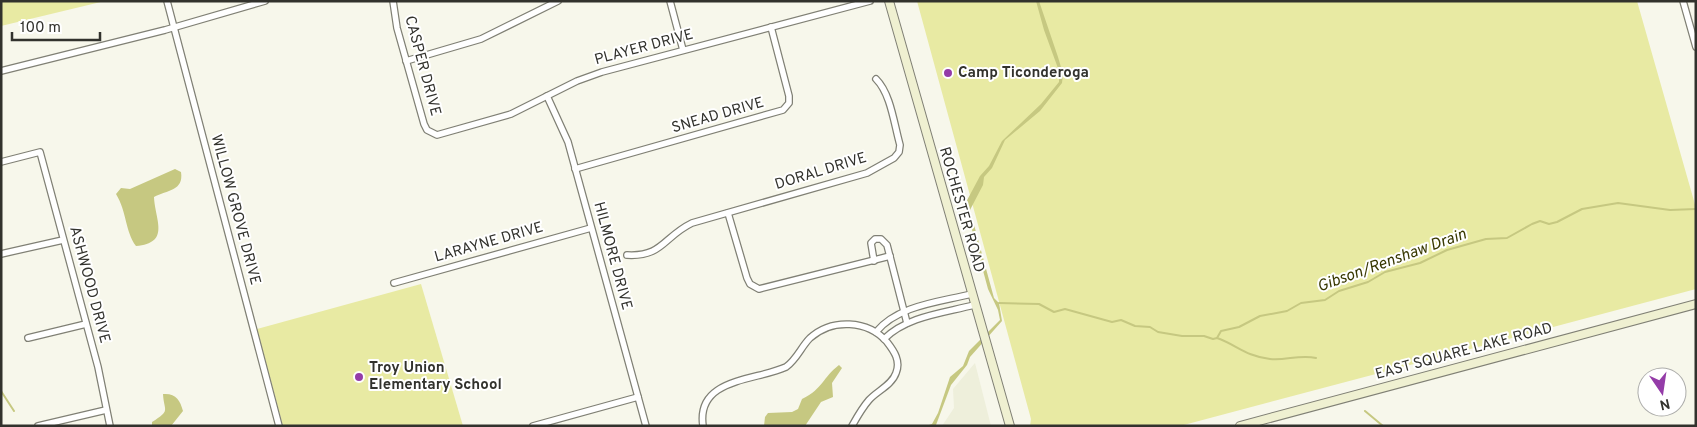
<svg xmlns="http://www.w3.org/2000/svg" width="1697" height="427" viewBox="0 0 1697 427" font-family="Overpass,sans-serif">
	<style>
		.built { fill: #eeefdb }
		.green { fill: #e8eaa3 }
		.water { fill: #c6c881 }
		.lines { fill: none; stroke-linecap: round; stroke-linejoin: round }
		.stream { stroke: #c6c881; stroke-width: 2 }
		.street-casing { stroke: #808075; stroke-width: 8 }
		.secondary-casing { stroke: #808075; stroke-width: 10 }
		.street { stroke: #fff; stroke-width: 5.5 }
		.secondary { stroke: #eff0d1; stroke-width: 8 }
		.poi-dot { fill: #943ca8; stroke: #fff; stroke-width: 2 }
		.labels { text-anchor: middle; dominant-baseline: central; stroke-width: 4; stroke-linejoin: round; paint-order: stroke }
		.street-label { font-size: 15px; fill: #32322d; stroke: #fff }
		.poi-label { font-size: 15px; font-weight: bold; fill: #32322d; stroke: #fff; text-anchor: start }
		.water-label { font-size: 16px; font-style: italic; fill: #383800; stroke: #fff }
	</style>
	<rect width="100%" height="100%" fill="#f7f7eb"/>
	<!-- built -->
	<polygon class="built" points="975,363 991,426 942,426 954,408 953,389"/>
	<!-- green -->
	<g class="green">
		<polygon points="1,1 105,1 1,26"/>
		<polygon points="917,1 1637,1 1696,208 1696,289 1180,426 1030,426 1031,419"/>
		<polygon points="421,284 463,426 283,426 257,329"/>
	</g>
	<!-- water -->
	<g class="water">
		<polygon points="1036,1 1039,1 1058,57 1063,74 1062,83 1040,111 1005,140 992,168 984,177 983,185 970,210 994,298 999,303 1002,321 970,357 967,365 951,385 936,425 926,426 932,424 938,413 950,377 963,366 969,351 1000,320 998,310 988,289 965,204 980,176 989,166 1002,141 1041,104 1059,82 1059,71 1044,30"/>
		<path d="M175,169L181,172C184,191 167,190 154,197C155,220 171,243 136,246C125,231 127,212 116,194L121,188L130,189Z"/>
		<path d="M839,365L842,368L832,383L833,397L821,402L805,426H764L765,417L768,413L792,412L798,409L802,399C824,388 822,378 839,365Z"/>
		<path d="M163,394C176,393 180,400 183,411L171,426H152V422C171,410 164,412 163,394Z"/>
	</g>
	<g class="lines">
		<!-- stream -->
		<g class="stream">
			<path d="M999,303L1039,304L1054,312L1065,309L1112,322L1121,320L1135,326L1150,327L1158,332L1182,336H1204L1213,339L1217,338C1237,345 1245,356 1270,359C1285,361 1300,354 1316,358"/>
			<polyline points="1217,338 1221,331 1239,327 1260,316 1287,311 1301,303 1325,300 1339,291 1368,282 1385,272 1420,263 1447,250 1486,239 1507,238 1532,224 1540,221 1549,224 1557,222 1582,209 1618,203 1670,210 1696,209"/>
			<polyline points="1,391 14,411"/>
			<polyline points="1365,411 1383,426"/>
		</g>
		<!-- street casing -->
		<g class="street-casing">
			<g id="street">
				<polyline points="167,1 279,426"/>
				<polyline points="393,1 397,28 424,124 427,130 437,135 511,114 577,81 602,72 870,1"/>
				<polyline points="670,1 683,50"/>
				<polyline points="1683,1 1696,47"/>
				<polyline points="406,61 481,39 558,1"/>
				<polyline points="1,71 165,30 265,1"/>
				<polyline points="547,96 568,142 646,426"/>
				<polyline points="1,162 40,152 98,367 110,426"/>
				<polyline points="575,169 783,110 789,103 789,96 771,27"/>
				<polyline points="728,213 747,278 750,284 759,289 890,256"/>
				<polyline points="1,254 63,240"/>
				<path d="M627,255C663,257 663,237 692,223L867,173L894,158L899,152L900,145C894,124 891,94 876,79"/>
				<polyline points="874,261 871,243 875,239 881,239 887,245 907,323"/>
				<polyline points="394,283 591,228"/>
				<path d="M876,332C898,305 940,302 971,294"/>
				<polyline points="28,338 86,324"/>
				<path d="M884,339C907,316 944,313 974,305"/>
				<polyline points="38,426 106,410"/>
				<polyline points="533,426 638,397"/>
				<path d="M703,426C696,378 755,381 786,367C797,359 801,347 810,338C832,318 868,320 887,342C894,351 901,361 896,373C892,385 877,391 869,400C862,408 857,417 852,426"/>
			</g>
		</g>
		<!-- secondary casing -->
		<g class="secondary-casing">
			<g id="secondary">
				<polyline points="889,1 1010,426"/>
				<polyline points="1240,426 1696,304"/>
			</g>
		</g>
		<!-- street -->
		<use href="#street" class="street"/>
		<!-- secondary -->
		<use href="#secondary" class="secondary"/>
	</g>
	<!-- markers -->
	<g class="poi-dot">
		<circle cx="948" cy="73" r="5"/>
		<circle cx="359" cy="377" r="5"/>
	</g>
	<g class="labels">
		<!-- street labels -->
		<g class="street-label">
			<text transform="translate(644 48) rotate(-15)">PLAYER DRIVE</text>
			<text transform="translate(422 66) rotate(75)">CASPER DRIVE</text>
			<text transform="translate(718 116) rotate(-16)">SNEAD DRIVE</text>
			<text transform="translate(821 172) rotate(-17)">DORAL DRIVE</text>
			<text transform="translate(235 210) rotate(75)">WILLOW GROVE DRIVE</text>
			<text transform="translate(961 210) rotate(74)">ROCHESTER ROAD</text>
			<text transform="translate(489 243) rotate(-16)">LARAYNE DRIVE</text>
			<text transform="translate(612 256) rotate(75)">HILMORE DRIVE</text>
			<text transform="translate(89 285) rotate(75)">ASHWOOD DRIVE</text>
			<text transform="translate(1464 352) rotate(-15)">EAST SQUARE LAKE ROAD</text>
		</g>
		<!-- poi labels -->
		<g class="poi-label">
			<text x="958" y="73">Camp Ticonderoga</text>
			<text x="369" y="368">Troy Union<tspan x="369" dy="17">Elementary School</tspan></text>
		</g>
		<!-- water labels -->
		<g class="water-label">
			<text transform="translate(1392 261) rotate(-20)">Gibson/Renshaw Drain</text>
		</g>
	</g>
	<!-- border -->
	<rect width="1697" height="427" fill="none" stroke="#32322d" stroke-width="5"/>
	<!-- north arrow -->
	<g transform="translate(1662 392) rotate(167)"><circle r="24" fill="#ffffff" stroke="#adadab"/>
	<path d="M0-4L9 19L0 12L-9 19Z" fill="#943ca8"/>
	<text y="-8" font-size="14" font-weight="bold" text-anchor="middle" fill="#32322d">N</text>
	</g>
	<!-- scale -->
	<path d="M12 32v8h88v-8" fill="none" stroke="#32322d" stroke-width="2.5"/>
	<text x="20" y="32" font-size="15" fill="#32322d" stroke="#ffffff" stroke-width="4" paint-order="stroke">100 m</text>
</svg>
